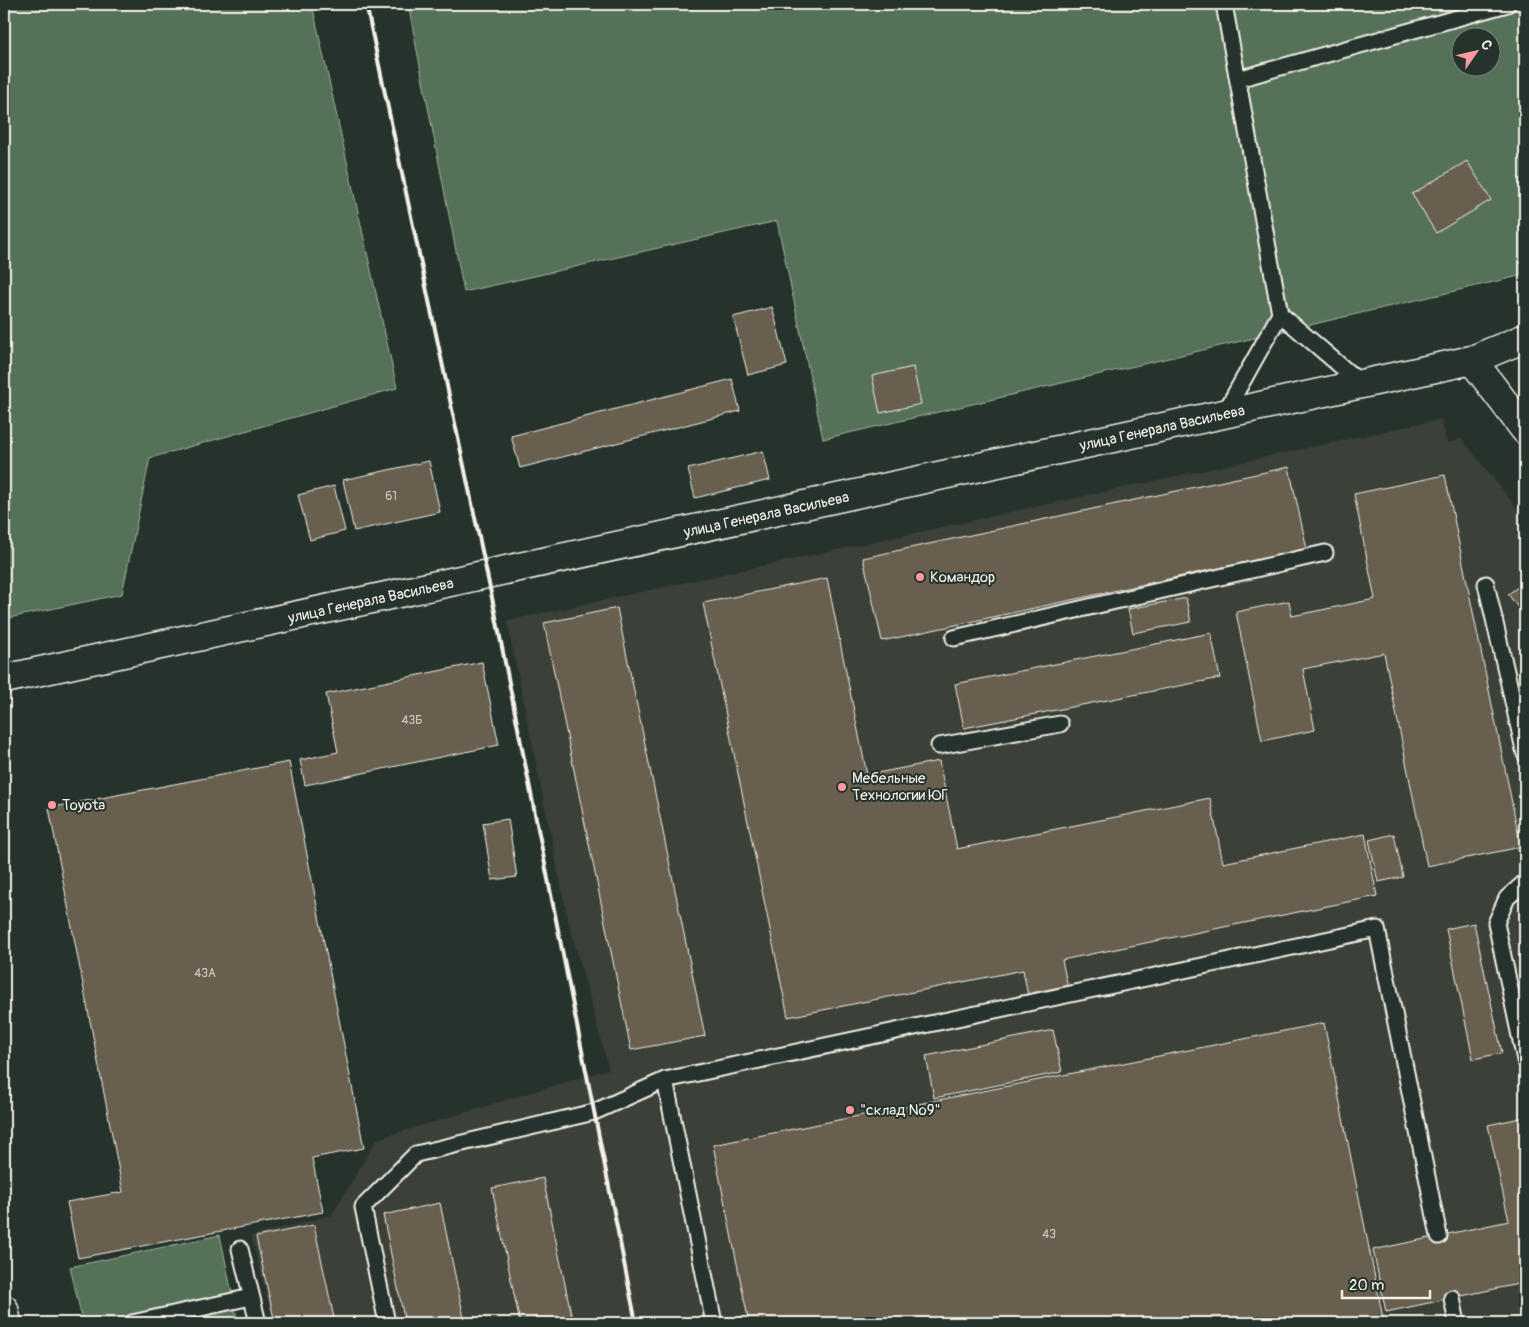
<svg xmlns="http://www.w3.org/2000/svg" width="1529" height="1327" viewBox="0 0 1529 1327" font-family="Pangolin,sans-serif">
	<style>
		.built { fill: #3a4038 }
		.green { fill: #547158; stroke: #a4b1a0; fill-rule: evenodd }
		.building { fill: #675e50; stroke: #f4f1e8 }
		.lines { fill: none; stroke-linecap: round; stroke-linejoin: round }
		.service-casing { stroke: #f4f1e8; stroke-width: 19 }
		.tertiary-casing { stroke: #f4f1e8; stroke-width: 31 }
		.secondary-casing { stroke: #f4f1e8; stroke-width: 31 }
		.service { stroke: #26332d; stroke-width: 15 }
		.tertiary { stroke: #26332d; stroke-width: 28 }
		.secondary { stroke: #26332d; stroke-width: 28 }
		.rail { stroke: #f4f1e8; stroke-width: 4 }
		.poi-dot { fill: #ff9aa2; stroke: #26332d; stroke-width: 2 }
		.labels { text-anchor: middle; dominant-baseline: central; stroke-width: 4; stroke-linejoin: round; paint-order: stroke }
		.number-label { font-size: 12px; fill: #d1ccc2 }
		.street-label { font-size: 15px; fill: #f4f1e8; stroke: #26332d }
		.poi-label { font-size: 15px; fill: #f4f1e8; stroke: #26332d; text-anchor: start }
	</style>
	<rect width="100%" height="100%" fill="#26332d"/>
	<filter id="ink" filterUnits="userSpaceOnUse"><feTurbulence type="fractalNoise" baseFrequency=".02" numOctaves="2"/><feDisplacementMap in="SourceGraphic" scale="10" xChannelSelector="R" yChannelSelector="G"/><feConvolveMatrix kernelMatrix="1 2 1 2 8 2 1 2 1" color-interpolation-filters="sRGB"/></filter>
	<g filter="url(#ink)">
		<!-- built -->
		<polygon class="built" points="1441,419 1447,443 1462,439 1525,518 1525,1323 274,1323 251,1236 332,1215 377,1139 609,1069 567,915 507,621"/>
		<!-- green -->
		<g class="green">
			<polygon points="4,4 312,4 397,388 150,458 122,594 4,619"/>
			<path d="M408,4H1525V271L1519,276L823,439L777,221L464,292ZM1462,38H1492V68H1462Z"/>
			<polygon points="220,1235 238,1323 83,1323 70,1267"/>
		</g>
		<!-- building -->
		<g class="building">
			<polygon points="1467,161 1491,200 1436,233 1412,194"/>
			<polygon points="772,307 787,365 748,375 733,317"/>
			<polygon points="913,367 921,404 880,413 872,376"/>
			<polygon points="732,379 740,411 520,468 511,436"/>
			<polygon points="763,451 770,480 695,498 688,469"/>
			<polygon points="429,461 440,512 354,531 343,480"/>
			<polygon points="1289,467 1307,549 882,641 863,558"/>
			<polygon points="1445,475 1521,847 1427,866 1384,653 1303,669 1315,730 1262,741 1236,612 1289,601 1292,616 1375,599 1354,494"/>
			<polygon points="334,486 345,531 310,540 298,495"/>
			<polygon points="827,578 867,775 939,761 957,849 1210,798 1223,863 1365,834 1377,896 1062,960 1068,988 1028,996 1023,970 788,1017 703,603"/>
			<polygon points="1525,582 1525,617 1508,594"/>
			<polygon points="1186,598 1191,622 1133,633 1128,609"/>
			<polygon points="617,608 705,1036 631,1050 544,623"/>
			<polygon points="1211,633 1220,678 964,728 955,684"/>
			<polygon points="482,662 499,745 305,785 300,760 338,752 326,694"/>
			<polygon points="289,762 364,1148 312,1158 323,1212 78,1258 67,1202 123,1192 49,808"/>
			<polygon points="508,819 517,877 492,880 483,823"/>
			<polygon points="1394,834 1403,877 1378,882 1369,840"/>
			<polygon points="1474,923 1502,1053 1473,1059 1446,929"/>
			<polygon points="1324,1023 1384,1323 749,1323 713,1145"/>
			<polygon points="1053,1030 1062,1072 934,1098 926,1056"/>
			<polygon points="1525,1117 1525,1295 1523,1283 1386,1312 1373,1250 1509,1221 1488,1125"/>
			<polygon points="543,1178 573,1323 520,1323 492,1188"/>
			<polygon points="440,1203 465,1323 405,1323 383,1215"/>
			<polygon points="314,1225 335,1323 275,1323 256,1237"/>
		</g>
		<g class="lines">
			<!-- service casing -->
			<g class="service-casing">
				<g id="service">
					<polyline points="1224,4 1280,314"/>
					<polyline points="1238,79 1507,4"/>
					<polyline points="1224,414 1280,314 1357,380"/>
					<polyline points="1486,584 1525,754"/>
					<polyline points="954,638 1325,553"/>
					<polyline points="939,746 1060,724"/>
					<polyline points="1525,882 1507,898 1496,923 1525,1060"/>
					<polyline points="665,1080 714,1323"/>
					<polyline points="240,1249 258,1323"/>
					<polyline points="1452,1298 1457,1323"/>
					<polyline points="132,1323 251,1297"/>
					<polyline points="387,1323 363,1207 416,1154 594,1112 665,1080 1377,929 1439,1236"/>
				</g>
			</g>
			<!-- tertiary casing -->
			<g class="tertiary-casing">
				<polyline id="tertiary" points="1472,360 1525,430"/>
			</g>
			<!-- secondary casing -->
			<g class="secondary-casing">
				<g id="secondary">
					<path id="s1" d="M4,679C494,575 983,467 1472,360L1525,338"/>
					<polyline points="4,1309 7,1323"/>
				</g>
			</g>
			<!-- service -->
			<use href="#service" class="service"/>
			<!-- tertiary -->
			<use href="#tertiary" class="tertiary"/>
			<!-- secondary -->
			<use href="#secondary" class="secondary"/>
			<!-- rail -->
			<polyline class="rail" points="366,4 495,612 636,1323"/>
		</g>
	</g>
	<!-- markers -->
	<g class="poi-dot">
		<circle cx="920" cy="577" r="5"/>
		<circle cx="842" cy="787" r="5"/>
		<circle cx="52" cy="805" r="5"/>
		<circle cx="850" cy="1110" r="5"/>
	</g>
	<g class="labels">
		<!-- number labels -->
		<g class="number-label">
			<text x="391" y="496">61</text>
			<text x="412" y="720">43Б</text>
			<text x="205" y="973">43А</text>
			<text x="1049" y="1234">43</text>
		</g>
		<!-- street labels -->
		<g class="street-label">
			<text stroke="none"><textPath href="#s1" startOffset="1185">улица Генерала Васильева</textPath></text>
			<text stroke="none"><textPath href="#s1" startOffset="780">улица Генерала Васильева</textPath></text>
			<text stroke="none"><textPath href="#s1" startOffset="375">улица Генерала Васильева</textPath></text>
		</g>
		<!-- poi labels -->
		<g class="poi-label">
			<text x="930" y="577">Командор</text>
			<text x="852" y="778">Мебельные<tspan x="852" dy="17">Технологии ЮГ</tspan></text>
			<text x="62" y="805">Toyota</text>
			<text x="860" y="1110">"склад №9"</text>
		</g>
	</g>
	<!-- margin -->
	<rect width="1529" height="1327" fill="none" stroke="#26332d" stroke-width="20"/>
	<rect x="10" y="10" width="1509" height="1307" fill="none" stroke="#f4f1e8" stroke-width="2" filter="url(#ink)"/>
	<!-- north arrow -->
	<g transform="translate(1476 52) rotate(56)"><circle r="24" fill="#26332d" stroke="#787f78"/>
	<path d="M0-4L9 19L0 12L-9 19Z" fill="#ff9aa2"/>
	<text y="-8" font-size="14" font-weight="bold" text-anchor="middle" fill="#f4f1e8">С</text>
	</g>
	<!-- scale -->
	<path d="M1342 1290v8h88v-8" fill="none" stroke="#f4f1e8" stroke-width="2.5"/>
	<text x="1349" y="1290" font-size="15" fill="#f4f1e8" stroke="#26332d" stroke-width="4" paint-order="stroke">20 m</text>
</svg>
